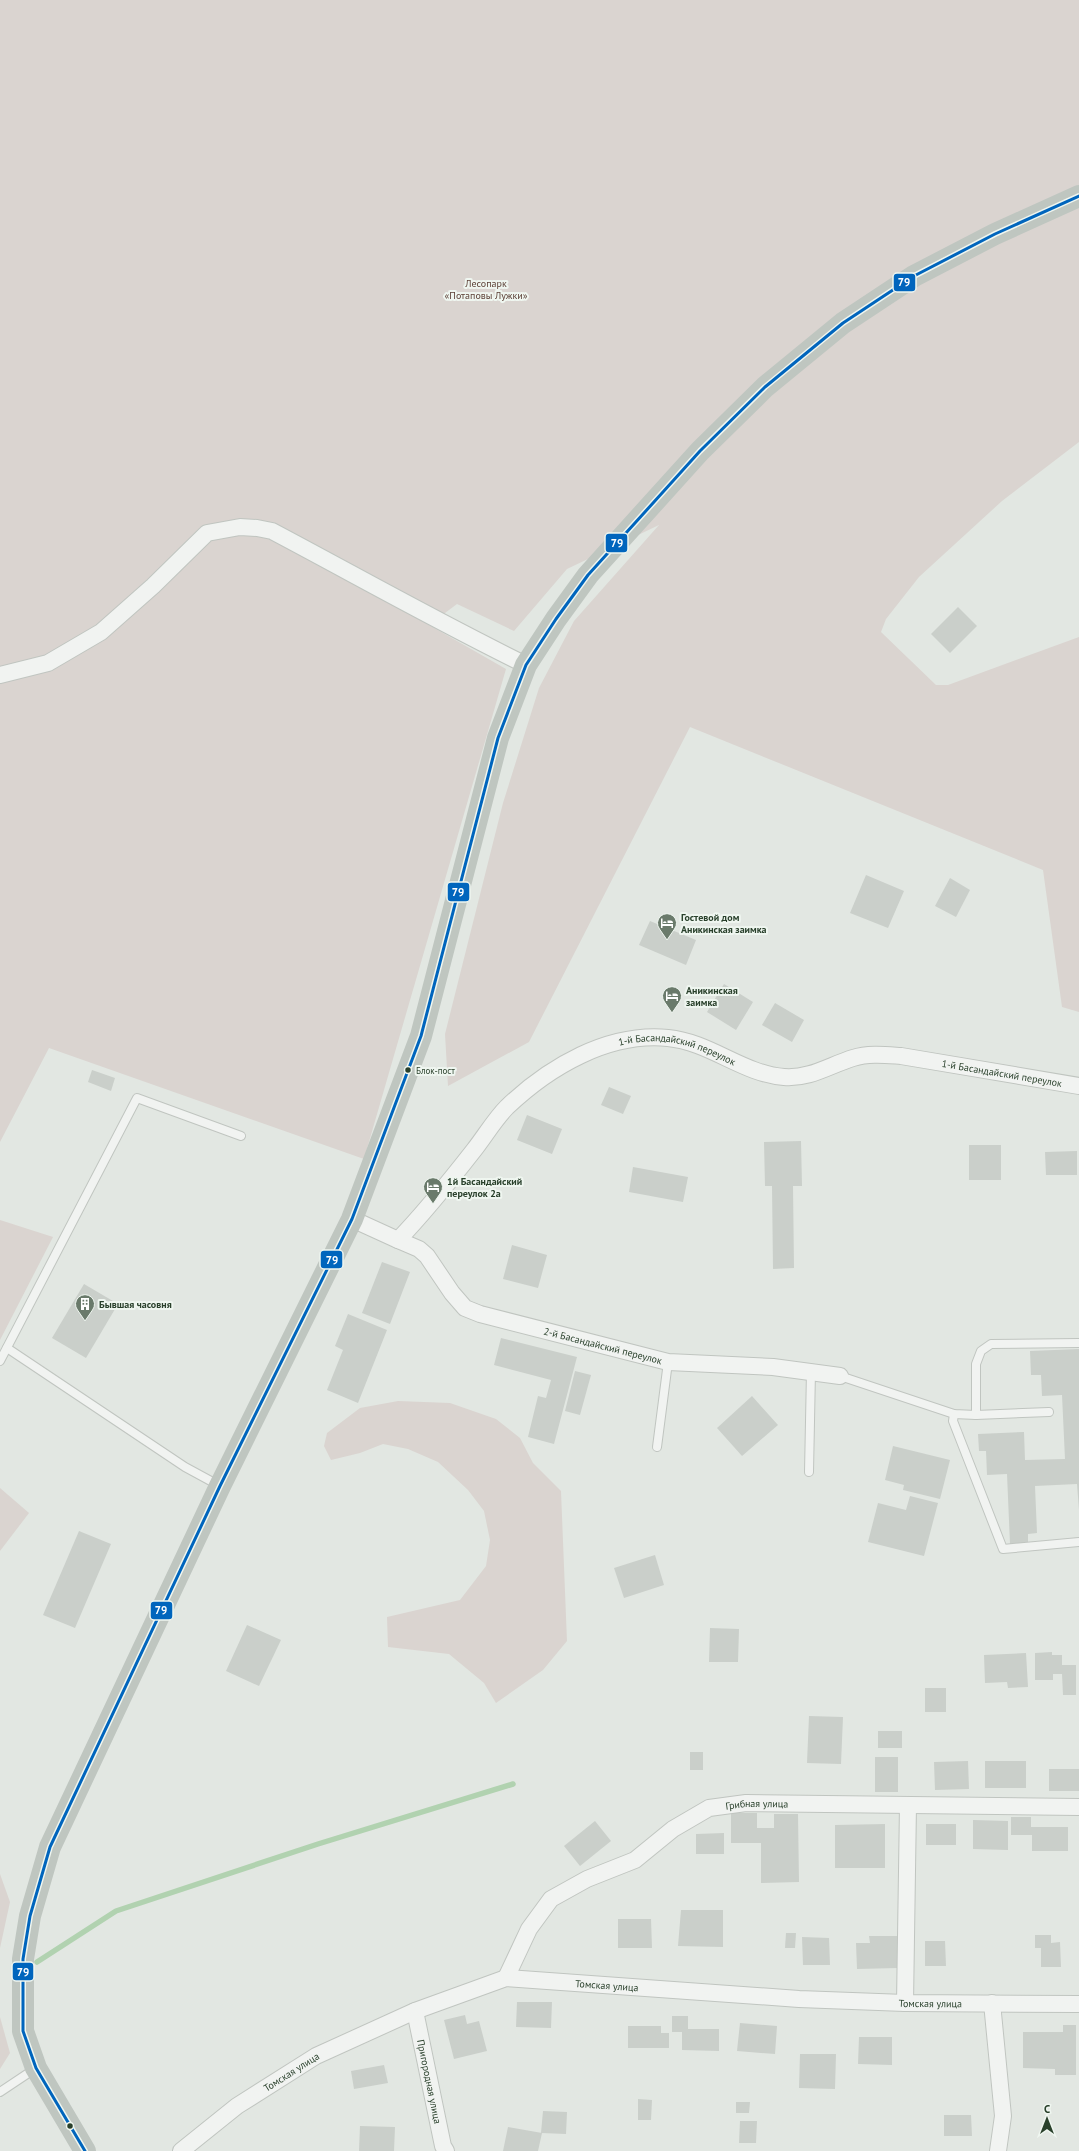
<svg xmlns="http://www.w3.org/2000/svg" width="1079" height="2151" viewBox="0 0 1079 2151" font-family="'PT Sans',sans-serif">
	<style>
		.green { fill: #dad4d0 }
		.lines { fill: none; stroke-linecap: round; stroke-linejoin: round }
		.stream { stroke: #b1d2b0; stroke-width: 5.5 }
		.building { fill: #cacfca }
		.lane-casing { stroke: #c0c5c0; stroke-width: 10 }
		.street-casing { stroke: #c0c5c0; stroke-width: 18 }
		.lane { stroke: #f1f3f1; stroke-width: 8 }
		.street { stroke: #f1f3f1; stroke-width: 16 }
		.secondary { stroke: #bfc6c0; stroke-width: 22 }
		.bus-1-casing { stroke: #eff6f0; stroke-width: 6 }
		.bus-1 { stroke: #0065bd; stroke-width: 3 }
		.bus-dot { fill: #29402b; stroke: #eff6f0; stroke-width: 1.5 }
		.labels { text-anchor: middle; dominant-baseline: central; stroke-width: 4; stroke-linejoin: round; paint-order: stroke }
		.bus-label { font-size: 9px; fill: #29402b; stroke: #eff6f0; text-anchor: start }
		.park-label { font-size: 10px; fill: #5c4036; stroke: #eff6f0 }
		.poi-label { font-size: 10px; font-weight: bold; fill: #29402b; stroke: #eff6f0; text-anchor: start }
		.street-label { font-size: 10px; fill: #29402b; stroke: #eff6f0 }
		.line-badge { stroke: #eff6f0; stroke-width: 1.5 }
		.badge-label { font-size: 11px; text-anchor: middle; font-weight: bold; fill: #fff }
	</style>
	<rect width="100%" height="100%" fill="#e2e7e2"/>
	<!-- green -->
	<g class="green">
		<polygon points="0,0 1079,0 1079,442 1002,501 919,577 886,619 881,632 936,685 948,685 1079,637 1079,1012 1062,1007 1043,870 690,727 529,1042 448,1086 445,1034 503,803 539,688 574,621 659,525 567,569 514,631 457,604 429,625 506,669 364,1159 49,1048 0,1142"/>
		<polygon points="0,1220 53,1237 0,1340"/>
		<polygon points="398,1401 450,1403 496,1419 520,1438 533,1463 561,1491 567,1641 543,1670 496,1703 484,1683 449,1654 388,1647 387,1617 460,1600 486,1566 490,1540 484,1511 468,1490 438,1462 408,1449 383,1444 360,1453 331,1460 324,1446 327,1433 360,1408"/>
		<polygon points="0,1488 29,1513 0,1551"/>
		<polygon points="0,1874 10,1902 0,1948"/>
		<polygon points="0,2017 10,2053 0,2069"/>
	</g>
	<g class="lines">
		<!-- stream -->
		<polyline class="stream" points="37,1962 116,1911 318,1844 513,1784"/>
	</g>
	<!-- building -->
	<g class="building">
		<polygon points="958,607 977,626 950,653 931,634"/>
		<polygon points="866,875 904,891 888,928 850,913"/>
		<polygon points="950,878 970,890 956,917 935,906"/>
		<polygon points="650,921 696,940 686,965 639,945"/>
		<polygon points="724,984 753,1002 736,1030 707,1012"/>
		<polygon points="775,1003 804,1020 792,1042 762,1025"/>
		<polygon points="92,1070 115,1078 111,1091 88,1082"/>
		<polygon points="609,1087 631,1096 623,1114 601,1105"/>
		<polygon points="527,1115 562,1129 552,1154 517,1140"/>
		<polygon points="801,1141 802,1186 793,1186 794,1268 773,1269 772,1186 765,1186 764,1142"/>
		<rect x="969" y="1145" width="32" height="35"/>
		<polygon points="1077,1151 1077,1175 1046,1175 1045,1152"/>
		<polygon points="633,1167 688,1177 683,1202 629,1192"/>
		<polygon points="512,1245 547,1255 538,1288 503,1279"/>
		<polygon points="382,1262 410,1272 390,1324 362,1313"/>
		<polygon points="84,1284 118,1304 86,1358 52,1338"/>
		<polygon points="348,1314 387,1330 358,1403 327,1390 343,1350 335,1346"/>
		<polygon points="501,1338 577,1357 554,1444 528,1437 538,1396 546,1398 551,1380 494,1365"/>
		<polygon points="1079,1349 1079,1510 1077,1484 1035,1486 1037,1533 1028,1534 1028,1543 1010,1544 1007,1474 987,1475 986,1451 979,1451 978,1434 1024,1432 1025,1460 1065,1459 1062,1395 1042,1396 1041,1375 1031,1375 1030,1351"/>
		<polygon points="575,1371 591,1375 580,1415 565,1411"/>
		<polygon points="752,1396 778,1425 742,1456 717,1428"/>
		<polygon points="893,1446 950,1460 940,1499 903,1490 904,1485 885,1480"/>
		<polygon points="910,1496 938,1503 924,1556 868,1542 878,1503 906,1510"/>
		<polygon points="79,1531 111,1544 75,1628 43,1615"/>
		<polygon points="655,1555 664,1585 624,1598 614,1568"/>
		<polygon points="247,1625 281,1640 259,1686 226,1671"/>
		<polygon points="710,1628 739,1629 738,1662 709,1662"/>
		<polygon points="1052,1652 1052,1655 1062,1655 1062,1665 1076,1665 1076,1695 1063,1695 1062,1674 1053,1674 1053,1680 1035,1680 1035,1653"/>
		<polygon points="1026,1653 1028,1687 1008,1688 1007,1682 985,1683 984,1655"/>
		<rect x="925" y="1688" width="21" height="24"/>
		<polygon points="809,1716 843,1717 841,1764 807,1763"/>
		<rect x="878" y="1731" width="24" height="17"/>
		<rect x="690" y="1752" width="13" height="18"/>
		<rect x="875" y="1757" width="23" height="35"/>
		<polygon points="968,1761 969,1789 935,1790 934,1762"/>
		<rect x="985" y="1761" width="41" height="27"/>
		<rect x="1049" y="1769" width="30" height="22"/>
		<polygon points="731,1813 757,1813 757,1828 774,1828 774,1814 798,1814 799,1882 761,1883 761,1843 731,1843"/>
		<polygon points="1011,1817 1031,1817 1031,1827 1068,1827 1068,1851 1032,1851 1032,1835 1011,1835"/>
		<polygon points="973,1820 1008,1821 1008,1850 973,1849"/>
		<polygon points="595,1821 611,1841 580,1866 564,1846"/>
		<polygon points="885,1824 885,1868 835,1868 835,1825"/>
		<rect x="926" y="1824" width="30" height="21"/>
		<polygon points="724,1833 724,1854 696,1854 696,1834"/>
		<polygon points="681,1910 723,1910 723,1947 678,1946"/>
		<polygon points="618,1919 651,1919 652,1948 618,1948"/>
		<polygon points="786,1933 796,1933 795,1948 785,1948"/>
		<polygon points="1035,1935 1051,1935 1051,1943 1060,1942 1061,1967 1041,1967 1041,1948 1035,1948"/>
		<polygon points="869,1936 897,1936 898,1968 857,1969 856,1943 870,1943"/>
		<polygon points="802,1937 829,1938 830,1965 803,1965"/>
		<polygon points="925,1941 945,1941 946,1966 925,1966"/>
		<polygon points="517,2002 552,2002 551,2028 516,2027"/>
		<polygon points="465,2015 467,2024 479,2021 487,2051 454,2059 444,2020"/>
		<polygon points="672,2016 688,2016 688,2029 719,2029 719,2051 682,2050 682,2032 672,2032"/>
		<polygon points="740,2023 777,2026 775,2054 737,2051"/>
		<polygon points="1063,2025 1076,2025 1076,2075 1055,2075 1055,2069 1023,2068 1023,2032 1063,2032"/>
		<polygon points="628,2026 661,2026 661,2033 669,2033 669,2048 628,2048"/>
		<polygon points="859,2037 892,2037 892,2065 858,2064"/>
		<polygon points="800,2054 836,2054 835,2089 799,2088"/>
		<polygon points="384,2065 388,2083 354,2089 351,2071"/>
		<polygon points="638,2099 652,2100 651,2120 638,2120"/>
		<polygon points="736,2102 750,2102 749,2113 736,2113"/>
		<polygon points="543,2111 567,2112 566,2134 541,2133"/>
		<polygon points="944,2115 971,2115 972,2136 944,2136"/>
		<polygon points="740,2121 757,2121 756,2143 739,2143"/>
		<polygon points="360,2126 395,2127 394,2151 359,2151"/>
		<polygon points="508,2127 542,2133 538,2151 503,2151"/>
	</g>
	<g class="lines">
		<!-- lane casing -->
		<g class="lane-casing">
			<g id="lane">
				<polyline points="7,1348 185,1467 220,1486"/>
				<polyline points="0,1361 137,1098 241,1136"/>
				<polyline points="840,1376 954,1414 976,1415 1049,1412"/>
				<polyline points="954,1414 953,1421 1003,1549 1079,1542"/>
				<polyline points="976,1415 976,1364 981,1351 991,1344 1079,1343"/>
				<polyline points="657,1447 668,1362"/>
				<polyline points="809,1472 811,1371"/>
				<polyline points="0,2092 36,2068"/>
			</g>
		</g>
		<!-- street casing -->
		<g class="street-casing">
			<g id="street">
				<path d="M0,675L48,663L101,632L153,586L207,533L240,527L257,528L272,531C357,576 440,623 526,665"/>
				<path id="s1" d="M352,1219L398,1240C426,1211 449,1182 474,1150C485,1136 495,1119 507,1107C549,1067 608,1032 668,1038C710,1042 743,1074 784,1077C810,1079 830,1065 853,1058C869,1053 886,1055 901,1056L1079,1086"/>
				<path id="s2" d="M398,1240L419,1249L427,1256L452,1293L465,1308L480,1314L668,1362L773,1367L840,1376"/>
				<path id="s3" d="M506,1978L529,1929L551,1899L587,1879L635,1860L673,1829L709,1808L746,1803L1079,1807"/>
				<polyline points="905,2003 908,1805"/>
				<polyline points="992,2003 1003,2116 998,2151"/>
				<path id="s4" d="M415,2011L443,2146L446,2151"/>
				<path id="s5" d="M181,2151L237,2106L316,2056L415,2011L506,1978L799,1999L905,2003L1079,2004"/>
			</g>
		</g>
		<!-- lane -->
		<use href="#lane" class="lane"/>
		<!-- street -->
		<use href="#street" class="street"/>
		<!-- secondary -->
		<polyline class="secondary" points="85,2151 36,2068 23,2031 23,1959 30,1916 50,1847 220,1486 352,1219 421,1036 498,738 526,665 556,619 588,575 700,451 765,387 843,323 914,276 995,234 1079,196"/>
		<!-- bus-1 casing -->
		<g class="bus-1-casing">
			<polyline id="bus-1" points="85,2151 36,2068 23,2031 23,1959 30,1916 50,1847 220,1486 352,1219 421,1036 498,738 526,665 556,619 588,575 700,451 765,387 843,323 914,276 995,234 1079,196"/>
		</g>
		<!-- bus-1 -->
		<use href="#bus-1" class="bus-1"/>
	</g>
	<!-- icons -->
	<defs>
		<g id="hotel-pin" transform="scale(1)"><path d="M0 17L-7.5 6A9.5 9.5 0 1 1 7.5 6Z" fill="#6a7a6b" stroke="#eff6f0"/><path d="M-6-4.5h1.5V1H6V5H4.5V3h-9V5H-6ZM-4 0a1.8 1.8 0 1 1 3.6 0ZM.5 0V-2.5h3Q6-2.5 6 0Z" fill="#fff"/></g>
		<g id="building-pin" transform="scale(1)"><path d="M0 17L-7.5 6A9.5 9.5 0 1 1 7.5 6Z" fill="#6a7a6b" stroke="#eff6f0"/><path d="M-4-6H4V6H1V3H-1V6H-4ZM-2.5-4.3h1.7v1.8h-1.7ZM.8-4.3h1.7v1.8H.8ZM-2.5-1h1.7V.8h-1.7ZM.8-1h1.7V.8H.8Z" fill="#fff"/></g>
	</defs>
	<g fill-rule="evenodd">
		<use href="#hotel-pin" x="667" y="923"/>
		<use href="#hotel-pin" x="672" y="996"/>
		<use href="#hotel-pin" x="433" y="1187"/>
		<use href="#building-pin" x="85" y="1304"/>
	</g>
	<!-- markers -->
	<g class="bus-dot">
		<circle cx="408" cy="1070" r="3.5"/>
		<circle cx="70" cy="2126" r="3.5"/>
	</g>
	<g class="labels">
		<!-- bus labels -->
		<g class="bus-label">
			<text x="416" y="1070">Блок-пост</text>
		</g>
		<!-- park labels -->
		<g class="park-label">
			<text x="486" y="283">Лесопарк<tspan x="486" dy="12">«Потаповы Лужки»</tspan></text>
		</g>
		<!-- poi labels -->
		<g class="poi-label">
			<text x="681" y="917">Гостевой дом<tspan x="681" dy="12">Аникинская заимка</tspan></text>
			<text x="686" y="990">Аникинская<tspan x="686" dy="12">заимка</tspan></text>
			<text x="447" y="1181">1й Басандайский<tspan x="447" dy="12">переулок 2а</tspan></text>
			<text x="99" y="1304">Бывшая часовня</text>
		</g>
		<!-- street labels -->
		<g class="street-label">
			<text stroke="none"><textPath href="#s1" startOffset="414">1-й Басандайский переулок</textPath></text>
			<text stroke="none"><textPath href="#s1" startOffset="749">1-й Басандайский переулок</textPath></text>
			<text stroke="none"><textPath href="#s2" startOffset="241">2-й Басандайский переулок</textPath></text>
			<text stroke="none"><textPath href="#s3" startOffset="323">Грибная улица</textPath></text>
			<text stroke="none"><textPath href="#s5" startOffset="472">Томская улица</textPath></text>
			<text stroke="none"><textPath href="#s5" startOffset="796">Томская улица</textPath></text>
			<text stroke="none"><textPath href="#s5" startOffset="136">Томская улица</textPath></text>
			<text stroke="none"><textPath href="#s4" startOffset="72">Пригородная улица</textPath></text>
		</g>
	</g>
	<g class="line-badge">
		<rect x="893" y="273" width="23" height="19" rx="4" fill="#0065bd"/>
		<rect x="605" y="533" width="23" height="20" rx="4" fill="#0065bd"/>
		<rect x="447" y="882" width="23" height="20" rx="4" fill="#0065bd"/>
		<rect x="320" y="1250" width="23" height="19" rx="4" fill="#0065bd"/>
		<rect x="150" y="1601" width="23" height="19" rx="4" fill="#0065bd"/>
		<rect x="12" y="1962" width="22" height="19" rx="4" fill="#0065bd"/>
	</g>
	<g class="badge-label">
		<text x="904" y="286">79</text>
		<text x="617" y="547">79</text>
		<text x="458" y="896">79</text>
		<text x="332" y="1264">79</text>
		<text x="161" y="1614">79</text>
		<text x="23" y="1976">79</text>
	</g>
	<!-- north arrow -->
	<g transform="translate(1047 2119)" stroke="#eff6f0" stroke-width="3" paint-order="stroke">
	<path d="M0-3L7 15L0 10L-7 15Z" fill="#29402b"/>
	<text y="-6" font-size="11" font-weight="bold" text-anchor="middle" fill="#29402b">С</text>
	</g>
</svg>
